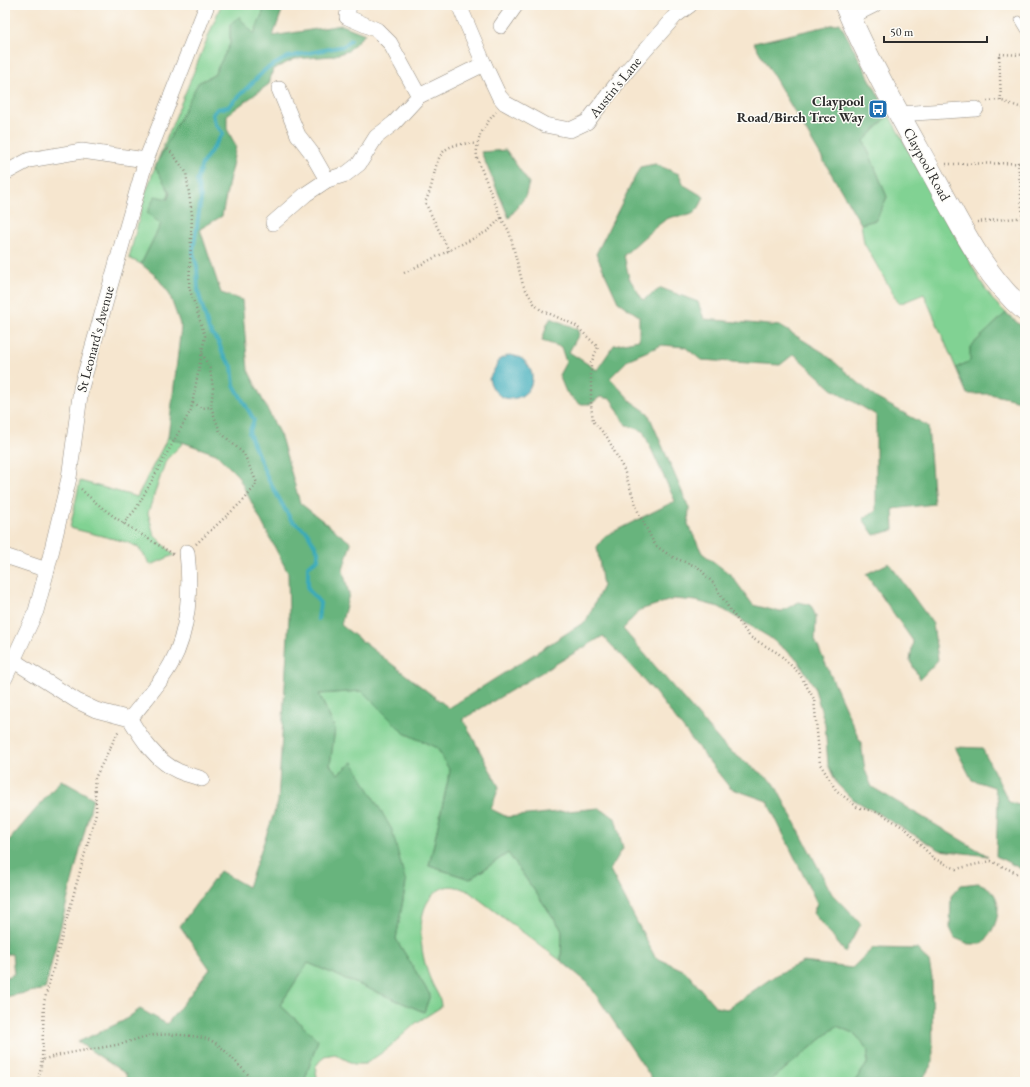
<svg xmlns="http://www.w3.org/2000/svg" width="1030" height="1087" viewBox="0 0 1030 1087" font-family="'EB Garamond',serif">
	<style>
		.green { fill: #81d293; stroke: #567e5f }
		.forest { fill: #68b47d; stroke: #4a7054 }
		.water { fill: #3baab9; stroke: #336a72 }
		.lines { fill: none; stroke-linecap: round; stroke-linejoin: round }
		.stream { stroke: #3baab9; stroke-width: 4 }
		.lane-casing { stroke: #90887d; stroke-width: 8 }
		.street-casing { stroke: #90887d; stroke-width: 16 }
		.secondary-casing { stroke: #90887d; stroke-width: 22 }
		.path { stroke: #90887d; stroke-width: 2.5; stroke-dasharray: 1 3; stroke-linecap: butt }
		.lane { stroke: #fff; stroke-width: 7 }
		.street { stroke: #fff; stroke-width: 15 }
		.secondary { stroke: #fff; stroke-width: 21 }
		.labels { text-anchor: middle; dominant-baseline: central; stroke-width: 3; stroke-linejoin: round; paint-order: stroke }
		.street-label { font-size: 14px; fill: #2b2b2b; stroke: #fdfcf7 }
		.poi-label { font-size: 14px; font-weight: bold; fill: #2b2b2b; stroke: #fdfcf7; text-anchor: end }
	</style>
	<rect width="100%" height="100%" fill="#fdfcf7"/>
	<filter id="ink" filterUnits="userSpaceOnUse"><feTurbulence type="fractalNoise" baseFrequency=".025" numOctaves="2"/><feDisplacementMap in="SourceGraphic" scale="8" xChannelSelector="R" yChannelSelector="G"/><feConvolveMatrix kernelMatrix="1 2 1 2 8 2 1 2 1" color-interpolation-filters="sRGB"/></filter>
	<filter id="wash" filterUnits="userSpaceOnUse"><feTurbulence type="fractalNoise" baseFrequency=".012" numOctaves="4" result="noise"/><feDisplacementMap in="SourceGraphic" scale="16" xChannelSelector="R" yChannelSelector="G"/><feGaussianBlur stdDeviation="0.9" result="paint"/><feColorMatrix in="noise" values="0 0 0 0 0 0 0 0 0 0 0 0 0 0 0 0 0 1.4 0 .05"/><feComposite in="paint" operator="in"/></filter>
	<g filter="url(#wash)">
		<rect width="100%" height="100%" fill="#f6e6cf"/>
		<!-- green -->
		<g class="green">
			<polygon points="221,5 266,5 254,34 230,24 230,44 214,75 198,83 161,224 141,264 129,258 146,192 155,167"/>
			<polygon points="889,115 981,282 992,299 1006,313 970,347 971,361 956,368 924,294 899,304 864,243 861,224 876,220 887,197 864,141"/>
			<polygon points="168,437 184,442 166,460 148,513 154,535 174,555 151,565 138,547 126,542 70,528 80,481 137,497"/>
			<path d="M362,691L404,733L437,748L450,771L429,866L470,879L508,853L562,930L561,961L468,891C454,885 444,883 432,896C414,915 421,959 431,981C435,991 441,996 441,1007L416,1023L386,1050L365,1064H354L335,1054L324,1056L315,1067L318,1082H304L318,1040L280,1005L308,963L424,1012L430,995L396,939L406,883L353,762L338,774L330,765L335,729L319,694Z"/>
			<polygon points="837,1026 855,1034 868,1050 867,1064 854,1082 769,1082"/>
		</g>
		<!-- forest -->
		<g class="forest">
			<path d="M266,5H284L273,36L342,25L365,34L348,51L332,56L295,59L273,69L269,84L227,115V129L236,146L222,216L200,229L221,293L242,300L248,370L281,437L300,503L351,543L343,570L349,594L341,625L449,708L586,621L603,586L597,547L605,536L675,501L643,431L626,425L611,399L600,397L591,404H579L566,392L559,375L566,362L561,347L542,341L547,324L551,318L577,329L579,334L569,352L597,370L614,345L639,340V316L618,302L596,254L640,167L655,164L679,174L684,185L704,197C693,226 682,210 665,220C651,230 637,244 624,255L629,278L643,300L661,288L698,302L704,319L780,326L824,353L876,398L928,426L934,504L893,509L894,530L874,535L863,519L876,511V415L832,389L794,354L780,365L701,360L685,347L662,345L629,359L610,378L632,402L648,413L689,508L688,524L702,553L731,575L753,605L780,612L799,602L811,605L816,617L815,640L861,743L865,770L872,787L988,856L940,850L851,798L837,784L828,765L825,724L814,686L797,659L769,637L719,607L696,601L674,599L640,610L623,629L726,748L774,783L832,894L861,924L845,952L813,913L817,903L767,801L730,788L653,690L603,636L463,719L499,787L491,809L507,817L599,808L615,818L623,848L610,870L655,957L685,971L716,1007L727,1009L776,975L803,962L852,968L873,948L917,949L929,962L932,977L933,1062L921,1082H854L867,1064L868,1050L855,1034L837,1026L769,1082H654L588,983L561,961L562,930L508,853L470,879L429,866L450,771L437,748L404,733L362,691L319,694L335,729L330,765L338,774L353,762L392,830L406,883L396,939L430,995L424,1012L308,963L280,1005L318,1040L304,1082H127L126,1074L78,1042L123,1021L140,1009L167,1024L210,969L180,926L220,871L248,887L278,802L289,618L288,573L238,476L216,454L168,437L181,327L169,293L156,276L141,264L161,224L147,213L155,196L168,199L170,193L155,167L198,83L214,75L230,44V24L239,17L254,34Z"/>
			<polygon points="840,23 889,115 864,141 887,197 876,220 861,224 754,43"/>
			<polygon points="506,150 529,183 525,197 509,218 481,152"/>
			<polygon points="1006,313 1025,329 1025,402 990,394 967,394 956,368 970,361 970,347"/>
			<polygon points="889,563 933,624 938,660 920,679 910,661 913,641 866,574"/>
			<polygon points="955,747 982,748 1009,802 1018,805 1025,803 1025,871 996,856 998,800 994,787 972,780"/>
			<polygon points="61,780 93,798 45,989 5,997 5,978 14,974 12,954 5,954 5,845"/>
			<path d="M978,883C1008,892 1000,926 982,944H969L955,938L950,928L951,896L961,885Z"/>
		</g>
		<!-- water -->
		<path class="water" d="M509,355C518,356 524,358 529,367C530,369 532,373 532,375C535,399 498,412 489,379L500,359Z"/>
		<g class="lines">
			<!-- stream -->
			<polyline class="stream" points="318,619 320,603 308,589 308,566 318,559 318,551 307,532 291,520 268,479 249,433 254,420 234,385 232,366 223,355 219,343 209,330 198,291 197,267 193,252 201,199 197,181 202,164 223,133 215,124 213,114 217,109 228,107 266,69 288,57 344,46 351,40"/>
		</g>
	</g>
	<g filter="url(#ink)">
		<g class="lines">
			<!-- lane casing -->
			<g class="lane-casing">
				<polyline id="lane" points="1019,20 1025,30"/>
			</g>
			<!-- street casing -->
			<g class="street-casing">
				<g id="street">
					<polyline points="349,5 347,17 377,30 390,43 419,96"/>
					<polyline points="459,5 484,64 499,96 505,103 545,125 570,130 587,122 626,72 675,16 690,5"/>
					<polyline points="850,17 874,5"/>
					<polyline points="501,26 516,5"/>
					<polyline points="279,89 298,135 311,152 327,180"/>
					<polyline points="899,114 976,109"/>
					<polyline points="5,173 29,160 82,151 146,160"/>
					<polyline points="273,223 306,194 327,180 346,174 359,164 376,137 394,123 419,96 484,64"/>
					<polyline points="5,556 47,570"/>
					<path d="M14,661L77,701L96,710L130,719C142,739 156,761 178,771C185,774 194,776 202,779"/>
					<polyline points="5,678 36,611 47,570 69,478 81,388 146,160 207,5"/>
					<path d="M130,719C144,701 160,684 171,664C189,632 191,588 187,552"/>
				</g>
			</g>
			<!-- secondary casing -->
			<g class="secondary-casing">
				<path id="secondary" d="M845,5C870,64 903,121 934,177C960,224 984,276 1025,311"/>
			</g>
			<!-- path -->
			<g class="path">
				<polyline points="987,101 999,100 1025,109"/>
				<polyline points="1001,101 999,54 1025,55"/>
				<polyline points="1018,162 1023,219"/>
				<polyline points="946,164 1025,163"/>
				<polyline points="501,218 509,231 523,285 535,305 541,310 575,325 598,347 591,363 591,404 593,421 607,437 624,470 639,514 655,545 672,557 698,567 714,584 730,610 750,637 778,653 799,673 814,699 820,764 836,790 857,807 880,813 906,829 933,858 956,869 991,861 1025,877"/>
				<polyline points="977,222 1017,218 1025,219"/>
				<path d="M449,251L425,202C441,173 426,140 477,144"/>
				<path d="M404,273L488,231L501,218L477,158C475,140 484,125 496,112"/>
				<polyline points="193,403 202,408 211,407"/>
				<path d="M81,489C108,516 141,534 173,554"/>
				<polyline points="123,524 136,509 191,410 205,336 189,287 192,215 186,172 172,153 166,148"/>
				<polyline points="196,544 245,499 257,483 244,454 220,432 211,407 213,388 210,369 202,353"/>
				<path d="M42,1060L44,1002L96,813C97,801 93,790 95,778L119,730"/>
				<path d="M38,1082L42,1060C66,1052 91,1050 116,1045C127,1043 138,1038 149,1036C162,1033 194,1035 207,1039C224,1044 241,1071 257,1082"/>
			</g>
			<!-- lane -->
			<use href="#lane" class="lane"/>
			<!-- street -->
			<use href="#street" class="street"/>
			<!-- secondary -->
			<use href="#secondary" class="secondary"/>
		</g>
	</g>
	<!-- icons -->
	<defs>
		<g id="bus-square" transform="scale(1)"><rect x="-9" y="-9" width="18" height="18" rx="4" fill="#1f6fb2" stroke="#fdfcf7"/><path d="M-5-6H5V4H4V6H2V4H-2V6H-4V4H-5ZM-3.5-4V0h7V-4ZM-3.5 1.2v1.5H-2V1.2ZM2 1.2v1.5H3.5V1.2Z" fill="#fff"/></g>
	</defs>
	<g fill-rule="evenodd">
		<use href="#bus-square" x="878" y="109"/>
	</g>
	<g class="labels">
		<!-- street labels -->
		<g class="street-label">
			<text transform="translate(615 87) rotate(-51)">Austin's Lane</text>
			<text transform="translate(927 164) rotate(61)">Claypool Road</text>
			<text transform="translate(95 339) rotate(-75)">St Leonard's Avenue</text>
		</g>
		<!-- poi labels -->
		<g class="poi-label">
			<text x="864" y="101">Claypool<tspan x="864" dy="16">Road/Birch Tree Way</tspan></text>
		</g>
	</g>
	<!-- margin -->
	<rect width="1030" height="1087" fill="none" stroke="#fdfcf7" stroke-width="20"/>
	<!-- scale -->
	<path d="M884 36v6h103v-6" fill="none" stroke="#2b2b2b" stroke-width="2"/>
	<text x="890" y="36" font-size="12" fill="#2b2b2b" stroke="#fdfcf7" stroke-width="3" paint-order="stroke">50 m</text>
</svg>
